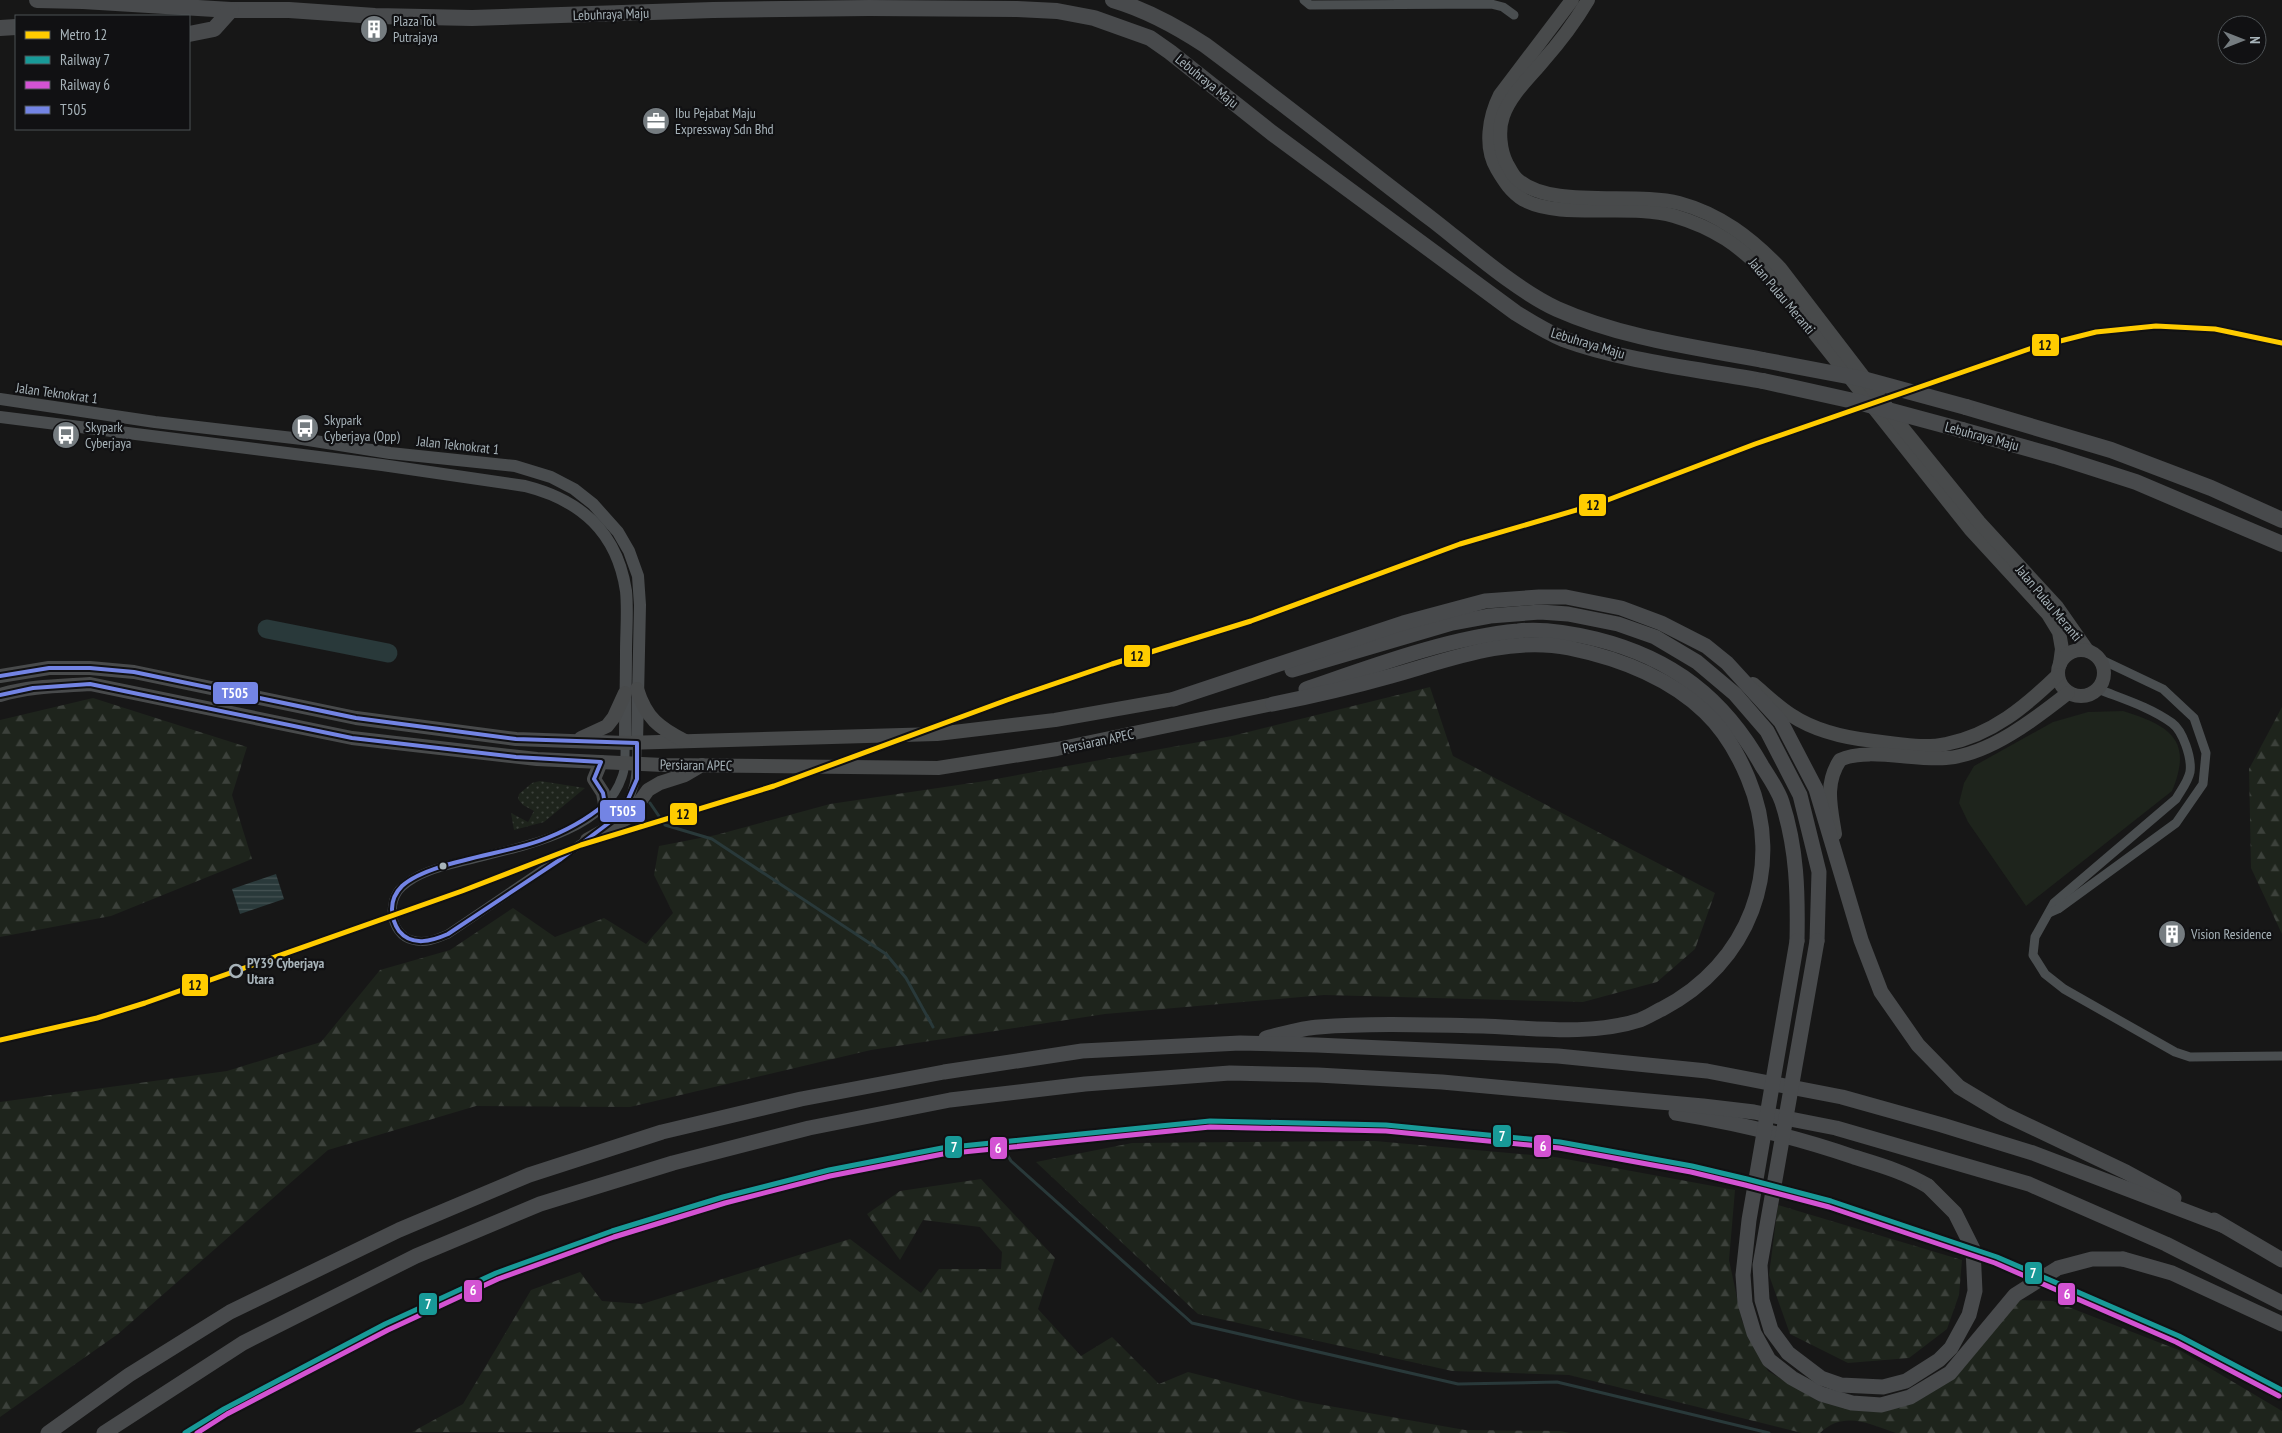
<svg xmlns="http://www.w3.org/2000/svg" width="2282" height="1433" viewBox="0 0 2282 1433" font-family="'PT Sans Narrow',sans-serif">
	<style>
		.grass { fill: url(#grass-dots) }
		.forest { fill: url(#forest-firs) }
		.park { fill: #1e241c }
		.water { fill: url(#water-rules) }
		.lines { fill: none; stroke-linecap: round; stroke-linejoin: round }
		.stream { stroke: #29393a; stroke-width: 3 }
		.river { stroke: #29393a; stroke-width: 19 }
		.minor { stroke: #4a4e50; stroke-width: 9 }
		.secondary { stroke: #494c4e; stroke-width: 12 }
		.primary { stroke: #484a4b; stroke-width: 14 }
		.trunk { stroke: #484a4c; stroke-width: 15 }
		.motorway { stroke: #484a4c; stroke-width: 16 }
		.trunk-bridge { stroke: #484a4c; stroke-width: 15 }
		.motorway-bridge { stroke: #484a4c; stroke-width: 16 }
		.bus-1-casing { stroke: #111113; stroke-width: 8 }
		.bus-1 { stroke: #7384e4; stroke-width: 4 }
		.rail-1-casing { stroke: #111113; stroke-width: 9 }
		.rail-2-casing { stroke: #111113; stroke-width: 9 }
		.rail-1 { stroke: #189a98; stroke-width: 5 }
		.rail-2 { stroke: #d353d3; stroke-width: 5 }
		.metro-1-casing { stroke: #111113; stroke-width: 9 }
		.metro-1 { stroke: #fc0; stroke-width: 5 }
		.bus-dot { fill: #a7b3b9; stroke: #111113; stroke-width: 2 }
		.stop-dot { fill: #111113; stroke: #a7b3b9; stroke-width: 2.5 }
		.labels { text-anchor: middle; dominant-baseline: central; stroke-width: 4.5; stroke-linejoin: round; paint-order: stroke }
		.street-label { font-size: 14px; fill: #a7b3b9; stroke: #111113 }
		.poi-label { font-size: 14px; fill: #a7b3b9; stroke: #111113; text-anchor: start }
		.stop-label { font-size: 14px; font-weight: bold; fill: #a7b3b9; stroke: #111113; text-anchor: start }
		.line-badge { stroke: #111113; stroke-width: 2 }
		.badge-label { font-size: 14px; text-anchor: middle; font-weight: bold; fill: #fff }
		.pale-badge-label { font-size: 14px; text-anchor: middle; font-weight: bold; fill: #111 }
	</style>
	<defs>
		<pattern id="grass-dots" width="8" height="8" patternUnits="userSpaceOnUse" patternTransform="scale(1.25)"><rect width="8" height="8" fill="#1e241c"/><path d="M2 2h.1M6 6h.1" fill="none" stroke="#3c413b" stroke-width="1.8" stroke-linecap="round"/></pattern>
		<pattern id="forest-firs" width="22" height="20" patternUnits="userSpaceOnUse" patternTransform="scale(1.25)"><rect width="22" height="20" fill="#1e241c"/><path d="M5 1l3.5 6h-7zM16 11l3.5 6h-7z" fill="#3c413b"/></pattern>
		<pattern id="water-rules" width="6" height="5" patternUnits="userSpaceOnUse" patternTransform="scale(1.25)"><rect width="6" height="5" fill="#29393a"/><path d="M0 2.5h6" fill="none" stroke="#455354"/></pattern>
	</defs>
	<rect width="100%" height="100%" fill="#171717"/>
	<!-- grass -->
	<polygon class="grass" points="540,781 585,788 544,822 514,830 511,813 528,822 534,811 523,805 518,799 519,794 532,783"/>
	<!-- forest -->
	<g class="forest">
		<polygon points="1430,687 1453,756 1715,893 1695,949 1657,982 1583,1002 1324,995 1105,1014 871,1050 630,1107 476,1106 328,1150 118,1334 0,1417 0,1102 227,1071 321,1042 380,970 450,950 513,908 555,937 604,918 646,944 673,913 654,875 659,846 716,835 830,804 985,781 1232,736"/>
		<polygon points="93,698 247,747 232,795 252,859 111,916 0,937 0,720"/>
		<polygon points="2282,707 2282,934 2251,868 2249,769"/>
		<path d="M1375,1141L1555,1157L1735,1190L1729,1260L1742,1321L1768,1371L1818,1401L1868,1411L1907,1403L2020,1300L2053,1301L2181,1351L2282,1411V1433H1896C1869,1424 1844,1410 1820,1433H1802L1569,1375L1452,1371L1198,1314L1036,1162L1132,1143Z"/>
		<polygon points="981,1179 1055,1258 1038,1309 1081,1356 1112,1337 1159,1384 1188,1372 1301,1401 1465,1430 1560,1431 1570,1433 412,1432 463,1404 531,1290 580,1272 602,1301 642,1304 850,1239 921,1293 939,1269 1001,1269 1002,1252 980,1227 923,1220 900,1260 867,1214 900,1191"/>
		<polygon points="1778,1205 1962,1260 1959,1295 1947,1329 1909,1358 1848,1363 1790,1334 1769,1275"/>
	</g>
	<!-- park -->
	<path class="park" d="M2123,711C2168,725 2194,739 2172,791L2026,906L1968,822L1959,803L1964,783L1974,766L2053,722L2088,712Z"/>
	<!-- water -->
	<polygon class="water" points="276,874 284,899 240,914 232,889"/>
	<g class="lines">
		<!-- stream -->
		<g class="stream">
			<polyline points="650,803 665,825 712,839 886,954 906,978 933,1027"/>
			<polyline points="1003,1148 1011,1161 1192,1323 1458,1384 1557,1382 1769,1433"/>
		</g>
		<!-- river -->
		<polyline class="river" points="267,629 388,653"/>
		<!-- minor -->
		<g class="minor">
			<polyline points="1304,0 1310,5 1491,4 1503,7 1514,15"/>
			<path d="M2098,689C2123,699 2150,707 2172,723C2183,731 2192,758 2190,772C2188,782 2181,790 2176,799L2054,903L2035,937L2033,955L2045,974L2064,989L2175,1052L2190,1057L2282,1056"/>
			<path d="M613,821C637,799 637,773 637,743"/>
			<path d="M591,837L448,934C436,939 425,944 412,940C390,934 386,901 402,887C418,872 441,867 461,862C512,848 603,835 622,777C626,767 625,754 625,743"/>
			<polyline points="2049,913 2058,909 2176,823 2203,784 2206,753 2194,718 2163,689 2100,659"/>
		</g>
		<!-- secondary -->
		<g class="secondary">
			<polyline points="0,399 155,422 302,439 390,453 515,466 551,477 574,489 593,504 618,532 629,551 638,576 640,605 637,743"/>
			<path d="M0,417L382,465L525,486C581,500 617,532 626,591C628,611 626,632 626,652C626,682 625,713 625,743"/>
		</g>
		<!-- primary -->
		<g class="primary">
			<path d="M1572,0L1500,95C1489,117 1484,147 1497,169C1504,181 1511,192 1524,200C1560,220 1630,203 1674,216C1715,228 1740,246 1769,276L1970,529L2048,614L2059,632L2062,649L2060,664"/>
			<path d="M1588,0C1575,22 1560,42 1543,61C1530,77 1510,95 1503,116C1498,130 1500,151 1507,164C1510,169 1513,176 1517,179C1550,210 1634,191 1679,203C1720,214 1751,238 1780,268L1905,431L1979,522L2057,607L2087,650"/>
			<circle cx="2081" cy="673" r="23"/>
			<polyline points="0,676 49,668 90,668 134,672 356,718 516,739 625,743 937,734 1055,720 1174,699"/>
			<path d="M1753,684C1765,694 1777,706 1791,715C1815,731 1846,738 1874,741C1897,744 1924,749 1946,744C1992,735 2026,706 2058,675"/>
			<path d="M637,689C646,718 659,728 685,741"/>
			<path d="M0,695C29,686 60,686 90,684L352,738L537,759L663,765L938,768L1057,749L1273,704"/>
			<polyline points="581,738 607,726 614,717 625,693"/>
			<polyline points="601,762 594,779 603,793 605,804"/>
			<path d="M1835,834C1831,808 1824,784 1840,760C1865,747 1916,761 1946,758C1989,755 2035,719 2068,693"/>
			<polyline points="587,840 629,817 648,790 660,783 685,775 702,765"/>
		</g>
		<!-- trunk -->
		<g class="trunk">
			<polyline points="1292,670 1452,623 1490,616 1540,612 1568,614 1618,624 1655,637 1697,662 1735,694 1767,731 1800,795 1819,872 1817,941"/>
			<path d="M1306,689C1370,667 1450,637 1518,631C1544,628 1571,633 1596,639C1672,658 1724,698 1762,766C1769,777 1778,790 1782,802C1797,848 1798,893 1797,941"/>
			<polyline points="1174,699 1403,623 1485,601 1539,597 1566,597 1621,608 1661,623 1706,646 1727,663 1781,722 1816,789 1861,940 1881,992 1918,1045 1959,1087 2004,1114 2126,1172 2174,1198"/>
			<path d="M1266,1038C1283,1034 1301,1028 1319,1027C1371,1023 1430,1025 1483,1026C1533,1028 1592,1036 1640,1020C1648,1017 1655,1012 1662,1009C1749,964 1786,868 1748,778C1738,754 1724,730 1705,712C1668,677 1618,658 1569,648C1508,636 1448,660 1391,676C1352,687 1313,696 1273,704"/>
			<path d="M1676,1113C1737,1123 1796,1137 1854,1157C1880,1165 1905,1172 1928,1186"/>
			<polyline points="2214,1220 2282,1260"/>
			<polyline points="2123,1259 2172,1273 2282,1324"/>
			<polyline points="48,1433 129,1375 230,1312 399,1230 529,1175 662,1132 801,1099 944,1072 1082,1051 1240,1043 1317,1045 1558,1056 1707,1071 1842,1097 1942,1125 2033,1153 2222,1225"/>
			<polyline points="104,1433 243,1343 416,1256 540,1204 673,1163 809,1128 950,1100 1085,1084 1230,1073 1318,1075 1442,1082 1703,1106 1754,1112 1836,1128 2029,1184 2166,1244 2282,1303"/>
		</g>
		<!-- motorway -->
		<g class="motorway">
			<path d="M37,0L83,1L231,10H289L375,16L472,18L713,10L869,8L1017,9L1057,11L1094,18L1150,38L1170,52L1272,133L1516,313C1532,323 1547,332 1563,339C1626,362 1697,369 1763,381"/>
			<path d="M1113,0C1147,10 1176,26 1205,45C1283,103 1358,163 1434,221C1470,249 1516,290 1557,309C1622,338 1694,347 1763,360"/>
			<polyline points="0,28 16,27"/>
			<polyline points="189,34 214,29 231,10"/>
			<polyline points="1966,407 2111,450 2211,488 2282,520"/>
			<polyline points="1962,430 2055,456 2136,482 2282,544"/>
		</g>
		<!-- trunk-bridge -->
		<g class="trunk-bridge">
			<polyline points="1797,941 1749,1220 1743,1275 1745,1303 1754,1333 1769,1360 1792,1378 1821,1394 1852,1403 1881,1405 1910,1397 1950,1373 2015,1295 2058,1268 2092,1259 2123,1259"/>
			<polyline points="1817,941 1760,1265 1762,1300 1771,1330 1788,1353 1821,1378 1841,1385 1883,1387 1906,1381 1939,1360 1951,1348 1969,1315 1975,1291 1973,1249 1955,1213 1928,1186"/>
		</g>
		<!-- motorway-bridge -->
		<g class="motorway-bridge">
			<polyline points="1763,360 1863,379 1966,407"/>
			<polyline points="1763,381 1858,402 1962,430"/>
		</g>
		<!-- bus-1 casing -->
		<g class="bus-1-casing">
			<path id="bus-1" d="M0,676L49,668H90L134,672L356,718L516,739L637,743V779L622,813L561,859L448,934C432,941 412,947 399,931C395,925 392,917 392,909C392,901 396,892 402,886C428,862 504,854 539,841C564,832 585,821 605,804L603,793L594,779L601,762L516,757L352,738L90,684L33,688L0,695"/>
		</g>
		<!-- bus-1 -->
		<use href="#bus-1" class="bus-1"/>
		<!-- rail-1 casing -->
		<g class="rail-1-casing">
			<polyline id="rail-1" points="185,1433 224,1409 385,1324 496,1273 612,1231 723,1197 829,1170 942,1148 1210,1121 1386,1125 1560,1142 1692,1166 1747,1179 1831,1201 1997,1257 2179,1336 2282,1390"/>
		</g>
		<!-- rail-2 casing -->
		<g class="rail-2-casing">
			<polyline id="rail-2" points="197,1433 227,1414 388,1330 498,1279 614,1237 725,1203 830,1176 943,1154 1210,1127 1386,1131 1559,1148 1691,1172 1745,1185 1829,1207 1995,1263 2176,1342 2279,1396"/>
		</g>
		<!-- rail-1 -->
		<use href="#rail-1" class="rail-1"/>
		<!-- rail-2 -->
		<use href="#rail-2" class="rail-2"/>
		<!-- metro-1 casing -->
		<g class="metro-1-casing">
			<polyline id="metro-1" points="0,1040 97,1018 145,1003 462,891 581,845 774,786 1007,700 1112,664 1251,621 1460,544 1597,504 1755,444 2032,348 2096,332 2156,326 2215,329 2282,343"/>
		</g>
		<!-- metro-1 -->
		<use href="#metro-1" class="metro-1"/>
	</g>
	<!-- icons -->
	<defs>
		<g id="building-disc" transform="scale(1.4375)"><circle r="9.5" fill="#757c80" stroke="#111113"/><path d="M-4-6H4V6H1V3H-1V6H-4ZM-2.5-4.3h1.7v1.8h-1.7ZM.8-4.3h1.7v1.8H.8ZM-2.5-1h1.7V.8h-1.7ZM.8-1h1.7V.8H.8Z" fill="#fff"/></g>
		<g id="office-disc" transform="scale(1.4375)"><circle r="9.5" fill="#757c80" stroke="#111113"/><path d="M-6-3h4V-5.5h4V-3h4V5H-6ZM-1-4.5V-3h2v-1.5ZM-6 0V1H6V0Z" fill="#fff"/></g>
		<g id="bus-disc" transform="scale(1.4375)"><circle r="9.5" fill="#757c80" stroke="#111113"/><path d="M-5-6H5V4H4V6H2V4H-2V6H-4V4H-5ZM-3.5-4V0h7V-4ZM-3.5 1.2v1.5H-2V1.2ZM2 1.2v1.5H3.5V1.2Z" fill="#fff"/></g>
	</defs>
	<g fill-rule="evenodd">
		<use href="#building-disc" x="374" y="29"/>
		<use href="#office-disc" x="656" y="121"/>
		<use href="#bus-disc" x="305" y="428"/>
		<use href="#bus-disc" x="66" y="435"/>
		<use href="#building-disc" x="2172" y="934"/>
	</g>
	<!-- markers -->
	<circle class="bus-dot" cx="443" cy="866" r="4.5"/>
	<circle class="stop-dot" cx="236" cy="971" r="6"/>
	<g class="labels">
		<!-- street labels -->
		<g class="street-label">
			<text transform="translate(611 14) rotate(-2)">Lebuhraya Maju</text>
			<text transform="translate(1207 81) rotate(39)">Lebuhraya Maju</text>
			<text transform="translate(1782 296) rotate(50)">Jalan Pulau Meranti</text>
			<text transform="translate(1588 343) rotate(17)">Lebuhraya Maju</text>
			<text transform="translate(57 393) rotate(8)">Jalan Teknokrat 1</text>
			<text transform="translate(1982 436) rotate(15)">Lebuhraya Maju</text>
			<text transform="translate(458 445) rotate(6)">Jalan Teknokrat 1</text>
			<text transform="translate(2049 603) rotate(50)">Jalan Pulau Meranti</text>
			<text transform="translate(1098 741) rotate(-12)">Persiaran APEC</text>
			<text transform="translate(696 765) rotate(1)">Persiaran APEC</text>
		</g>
		<!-- poi labels -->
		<g class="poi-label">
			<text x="393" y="21">Plaza Tol<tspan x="393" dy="16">Putrajaya</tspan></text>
			<text x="675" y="113">Ibu Pejabat Maju<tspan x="675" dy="16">Expressway Sdn Bhd</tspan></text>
			<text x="324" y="420">Skypark<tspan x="324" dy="16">Cyberjaya (Opp)</tspan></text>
			<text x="85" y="427">Skypark<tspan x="85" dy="16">Cyberjaya</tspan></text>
			<text x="2191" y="934">Vision Residence</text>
		</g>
		<!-- stop labels -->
		<g class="stop-label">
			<text x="247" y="963">PY39 Cyberjaya<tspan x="247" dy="16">Utara</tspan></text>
		</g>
	</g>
	<g class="line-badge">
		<rect x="2031" y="333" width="29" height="24" rx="5" fill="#fc0"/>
		<rect x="1578" y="493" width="29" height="24" rx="5" fill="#fc0"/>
		<rect x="1123" y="644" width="28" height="24" rx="5" fill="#fc0"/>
		<rect x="212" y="681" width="47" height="24" rx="5" fill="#7384e4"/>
		<rect x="599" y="799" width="47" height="24" rx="5" fill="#7384e4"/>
		<rect x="669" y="802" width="29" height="24" rx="5" fill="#fc0"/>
		<rect x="181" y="973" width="28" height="24" rx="5" fill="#fc0"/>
		<rect x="1492" y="1124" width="20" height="24" rx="5" fill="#189a98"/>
		<rect x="1533" y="1134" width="19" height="24" rx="5" fill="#d353d3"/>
		<rect x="944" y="1135" width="19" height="24" rx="5" fill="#189a98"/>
		<rect x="989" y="1136" width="19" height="24" rx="5" fill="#d353d3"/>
		<rect x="2024" y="1261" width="19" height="24" rx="5" fill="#189a98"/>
		<rect x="463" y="1279" width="20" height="24" rx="5" fill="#d353d3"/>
		<rect x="2057" y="1282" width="19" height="24" rx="5" fill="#d353d3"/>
		<rect x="418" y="1292" width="20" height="24" rx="5" fill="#189a98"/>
	</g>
	<g class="badge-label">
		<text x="235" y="698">T505</text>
		<text x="623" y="816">T505</text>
		<text x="1502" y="1141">7</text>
		<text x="1543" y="1151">6</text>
		<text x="954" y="1152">7</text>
		<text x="998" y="1153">6</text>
		<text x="2033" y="1278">7</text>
		<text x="473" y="1295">6</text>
		<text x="2067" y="1299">6</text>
		<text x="428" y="1309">7</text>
	</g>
	<g class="pale-badge-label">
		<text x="2045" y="350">12</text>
		<text x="1593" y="510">12</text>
		<text x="1137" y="661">12</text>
		<text x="683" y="819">12</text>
		<text x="195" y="990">12</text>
	</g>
	<!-- legend -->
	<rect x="15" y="15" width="175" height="115" fill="#111113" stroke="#4d5255"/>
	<rect x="25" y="31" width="25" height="8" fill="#ffcc00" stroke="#4d5255"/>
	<text x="60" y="40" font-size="15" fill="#a7b3b9">Metro 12</text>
	<rect x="25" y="56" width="25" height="8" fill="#189a98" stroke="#4d5255"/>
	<text x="60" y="65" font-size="15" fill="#a7b3b9">Railway 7</text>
	<rect x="25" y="81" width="25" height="8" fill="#d353d3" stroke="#4d5255"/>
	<text x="60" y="90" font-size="15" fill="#a7b3b9">Railway 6</text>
	<rect x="25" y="106" width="25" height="8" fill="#7384e4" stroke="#4d5255"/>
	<text x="60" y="115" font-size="15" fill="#a7b3b9">T505</text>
	<!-- north arrow -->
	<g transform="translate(2242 40) rotate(90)"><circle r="24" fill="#111113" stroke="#4d5255"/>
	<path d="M0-4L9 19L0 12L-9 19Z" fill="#757c80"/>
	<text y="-8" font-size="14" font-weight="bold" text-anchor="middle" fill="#a7b3b9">N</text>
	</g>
</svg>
